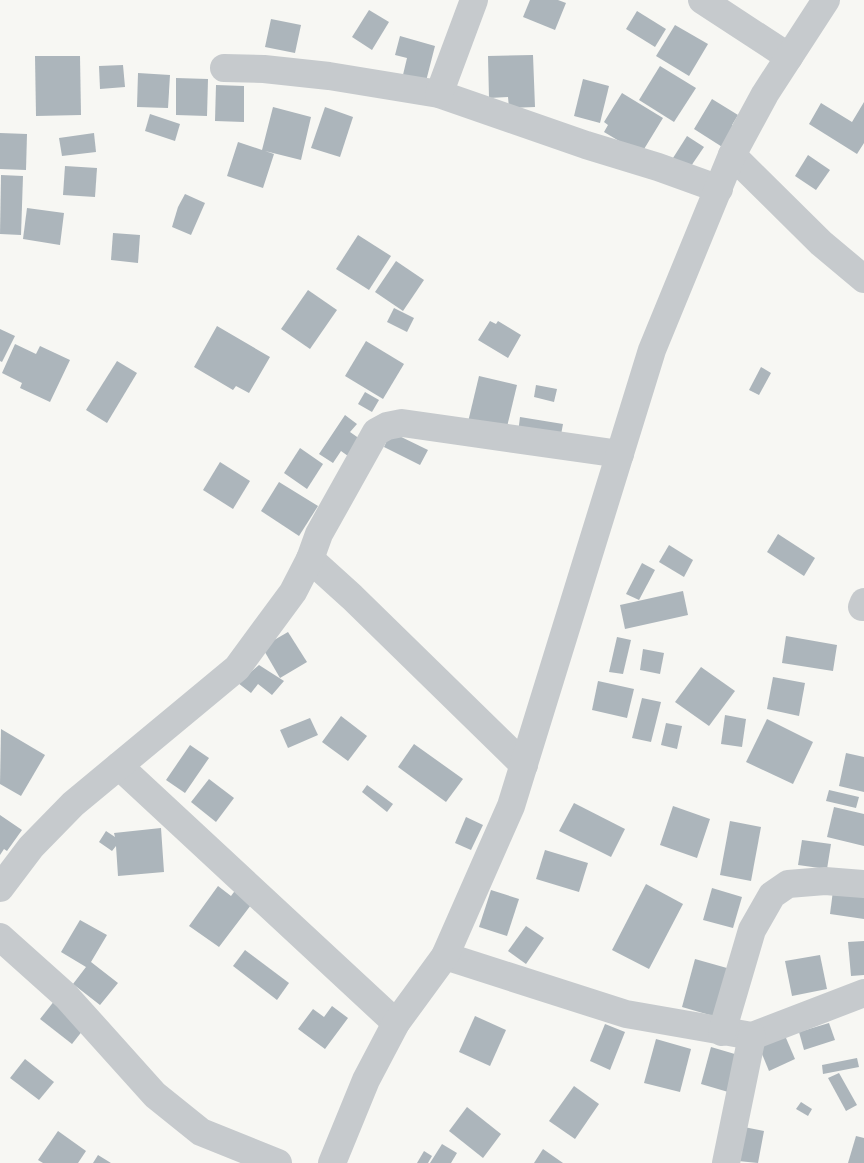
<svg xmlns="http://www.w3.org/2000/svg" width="864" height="1163" viewBox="0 0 864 1163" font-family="Roboto,sans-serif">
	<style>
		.building { fill: #acb5bb }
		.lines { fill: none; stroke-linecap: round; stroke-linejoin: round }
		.street { stroke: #c6cacd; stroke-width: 28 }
	</style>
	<rect width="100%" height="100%" fill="#f7f7f3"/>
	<!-- building -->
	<g class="building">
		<polygon points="530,0 558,0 566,3 555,30 523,17"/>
		<polygon points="369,10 389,22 372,50 352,37"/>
		<polygon points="637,11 666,29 655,47 626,29"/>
		<polygon points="271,19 301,25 295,53 265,47"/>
		<polygon points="675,25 708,44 689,76 656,56"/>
		<polygon points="400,36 435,46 425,85 402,79 407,58 395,55"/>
		<polygon points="533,55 535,107 509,108 508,97 489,98 488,56"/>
		<polygon points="35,56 80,56 81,115 36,116"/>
		<polygon points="123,65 125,87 100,89 99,66"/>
		<polygon points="660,66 696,88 674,122 639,100"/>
		<polygon points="138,73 170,75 168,108 137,107"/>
		<polygon points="176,78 208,79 207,116 176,115"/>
		<polygon points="583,79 609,86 600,123 574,116"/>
		<polygon points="216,85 244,86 244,122 215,121"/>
		<polygon points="622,93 663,118 641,154 604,132 608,125 604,122"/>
		<polygon points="712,99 738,115 732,125 740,130 727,150 694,129"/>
		<polygon points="864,102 864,143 857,154 809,124 821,103 852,122"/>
		<polygon points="273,107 311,117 301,160 265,151 274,154 263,188 227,176 238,142 262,150"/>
		<polygon points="325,107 353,117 340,157 311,148"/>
		<polygon points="150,114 180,124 175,141 145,131"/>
		<polygon points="0,133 27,134 26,170 0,169"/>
		<polygon points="94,133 96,152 62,156 59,138"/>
		<polygon points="687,136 704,147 689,169 673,158"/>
		<polygon points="808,155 830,170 816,190 795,176"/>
		<polygon points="65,166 97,168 95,197 63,195"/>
		<polygon points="1,175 23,176 21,235 0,234"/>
		<polygon points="185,194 205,203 191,235 172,227 178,207"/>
		<polygon points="27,208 64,213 60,245 23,239"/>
		<polygon points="113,233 140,235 138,263 111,260"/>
		<polygon points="358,235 391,256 369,290 336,269"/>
		<polygon points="396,261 424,280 403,311 375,292"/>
		<polygon points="308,290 337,310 310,349 281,329"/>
		<polygon points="394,308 414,318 407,332 387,322"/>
		<polygon points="490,321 496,324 498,321 521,335 508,358 478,340"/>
		<polygon points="217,326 270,357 249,393 236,386 233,390 194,367"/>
		<polygon points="0,329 15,336 2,362 0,361"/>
		<polygon points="366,341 404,364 383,399 345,376"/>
		<polygon points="15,344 36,354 40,346 70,360 50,402 20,388 22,383 2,373"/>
		<polygon points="117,361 137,373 107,423 86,410"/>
		<polygon points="761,367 771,373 759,395 749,390"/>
		<polygon points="479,376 517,385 506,431 468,422"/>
		<polygon points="536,385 557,389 554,402 534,397"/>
		<polygon points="365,392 379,400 372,412 358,404"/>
		<polygon points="345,415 357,424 350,432 360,439 348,456 341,451 333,463 319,454"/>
		<polygon points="520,417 563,424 560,440 518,433"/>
		<polygon points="391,432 428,450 420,465 384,447"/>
		<polygon points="300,448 323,464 307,489 284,473"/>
		<polygon points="220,462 250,481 233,509 203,490"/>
		<polygon points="279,482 318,506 299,536 261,511"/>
		<polygon points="778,534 815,558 804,576 767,552"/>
		<polygon points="669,545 693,560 684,577 659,562"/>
		<polygon points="642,563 655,570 639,600 626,594"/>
		<polygon points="683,591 688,615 625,629 620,605"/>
		<polygon points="288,632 307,662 280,678 262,647"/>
		<polygon points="786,636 837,645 833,671 782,663"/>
		<polygon points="617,637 631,640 623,674 609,672"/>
		<polygon points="643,649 664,653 660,674 640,670"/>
		<polygon points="259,665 284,681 272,695 258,684 251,693 238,683"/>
		<polygon points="701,667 735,691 709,726 675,702"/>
		<polygon points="773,677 805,683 799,716 767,709"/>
		<polygon points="598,681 634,689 627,718 592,710"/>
		<polygon points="642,698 661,702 651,742 632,738"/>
		<polygon points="725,715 746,719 742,747 721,744"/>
		<polygon points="341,716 367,736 348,761 322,742"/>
		<polygon points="310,718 318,735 288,748 280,730"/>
		<polygon points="767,719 813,742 793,784 746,762"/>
		<polygon points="666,723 682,726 677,749 661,745"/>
		<polygon points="1,729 45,755 21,796 0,784"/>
		<polygon points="414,744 463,779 446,802 398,767"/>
		<polygon points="190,745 209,758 185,793 166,780"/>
		<polygon points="846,753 864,757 864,792 839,786"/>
		<polygon points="209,779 234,798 216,822 191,802"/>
		<polygon points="367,785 393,804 387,812 362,792"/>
		<polygon points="829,790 859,797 856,808 826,801"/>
		<polygon points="574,803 625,829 611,857 559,831"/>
		<polygon points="673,806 710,819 697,858 660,845"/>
		<polygon points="834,807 864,814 864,846 827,837"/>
		<polygon points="0,815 22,830 7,851 4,849 0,855"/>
		<polygon points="466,817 483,825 471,850 455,843"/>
		<polygon points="730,821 761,827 751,881 720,875"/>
		<polygon points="161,828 164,872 118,876 116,846 112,851 99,842 106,831 115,837 114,833"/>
		<polygon points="802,840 831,844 827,869 798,865"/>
		<polygon points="545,850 588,863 579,892 536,879"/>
		<polygon points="834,883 864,887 864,919 830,914"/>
		<polygon points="646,884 683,904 649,969 612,950"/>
		<polygon points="218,886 231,896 237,888 254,901 219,947 189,926"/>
		<polygon points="712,888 742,897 733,928 703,920"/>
		<polygon points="491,890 519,899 507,936 479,927"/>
		<polygon points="80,920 107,935 91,962 118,983 100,1005 73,984 86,967 61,952"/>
		<polygon points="526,926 544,938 526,964 508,951"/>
		<polygon points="864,941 864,975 851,976 848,942"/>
		<polygon points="245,950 289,983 277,1000 233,966"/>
		<polygon points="820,955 827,989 792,996 785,961"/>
		<polygon points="695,959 734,970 720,1018 682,1007"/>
		<polygon points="55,1000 87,1025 72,1044 40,1019"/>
		<polygon points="332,1006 348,1018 325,1049 298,1029 313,1009 324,1017"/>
		<polygon points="475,1016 506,1030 490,1066 459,1052"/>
		<polygon points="829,1023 835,1040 804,1050 799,1032"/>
		<polygon points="605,1024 625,1032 610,1070 590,1061"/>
		<polygon points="783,1031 795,1059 769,1071 757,1042"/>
		<polygon points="656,1039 691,1049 680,1092 644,1083"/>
		<polygon points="711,1047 745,1057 735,1094 701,1084"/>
		<polygon points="857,1058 859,1067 823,1074 822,1065"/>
		<polygon points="25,1059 54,1082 39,1100 10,1078"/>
		<polygon points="839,1073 857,1105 846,1111 828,1078"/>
		<polygon points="574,1086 599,1104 575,1139 549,1121"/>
		<polygon points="801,1102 812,1109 808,1116 796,1109"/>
		<polygon points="467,1107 501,1134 483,1158 449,1131"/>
		<polygon points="744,1127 764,1131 758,1163 738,1161"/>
		<polygon points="58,1131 86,1151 78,1163 43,1163 38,1160"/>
		<polygon points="856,1136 864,1138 864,1163 848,1163"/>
		<polygon points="442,1144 457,1153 451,1163 430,1163"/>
		<polygon points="543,1149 563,1163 534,1163"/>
		<polygon points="424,1151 432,1156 428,1163 417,1163"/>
		<polygon points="98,1155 111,1163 93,1163"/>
	</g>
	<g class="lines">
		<!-- street -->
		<g class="street">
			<polyline points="702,0 789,57"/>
			<polyline points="224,68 264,69 329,76 439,94 586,145 658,167 719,189"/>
			<polyline points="439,94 474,0"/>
			<polyline points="732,155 821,243 864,279"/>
			<polyline points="310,559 352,597 524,765"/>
			<polyline points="862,607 864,602"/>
			<polyline points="119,766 396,1023"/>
			<polyline points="0,888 31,847 73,804 237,668 293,592 310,559 319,534 376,432 387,426 402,423 620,454"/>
			<polyline points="0,937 66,996 155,1095 201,1132 278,1163"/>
			<polyline points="445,956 626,1014 752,1036 864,993"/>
			<polyline points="722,1032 752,930 772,895 788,884 825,881 864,884"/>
			<polyline points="332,1163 366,1080 396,1023 445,956 511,806 652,350 732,155 765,94 826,0"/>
			<polyline points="726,1163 752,1036"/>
		</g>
	</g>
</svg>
